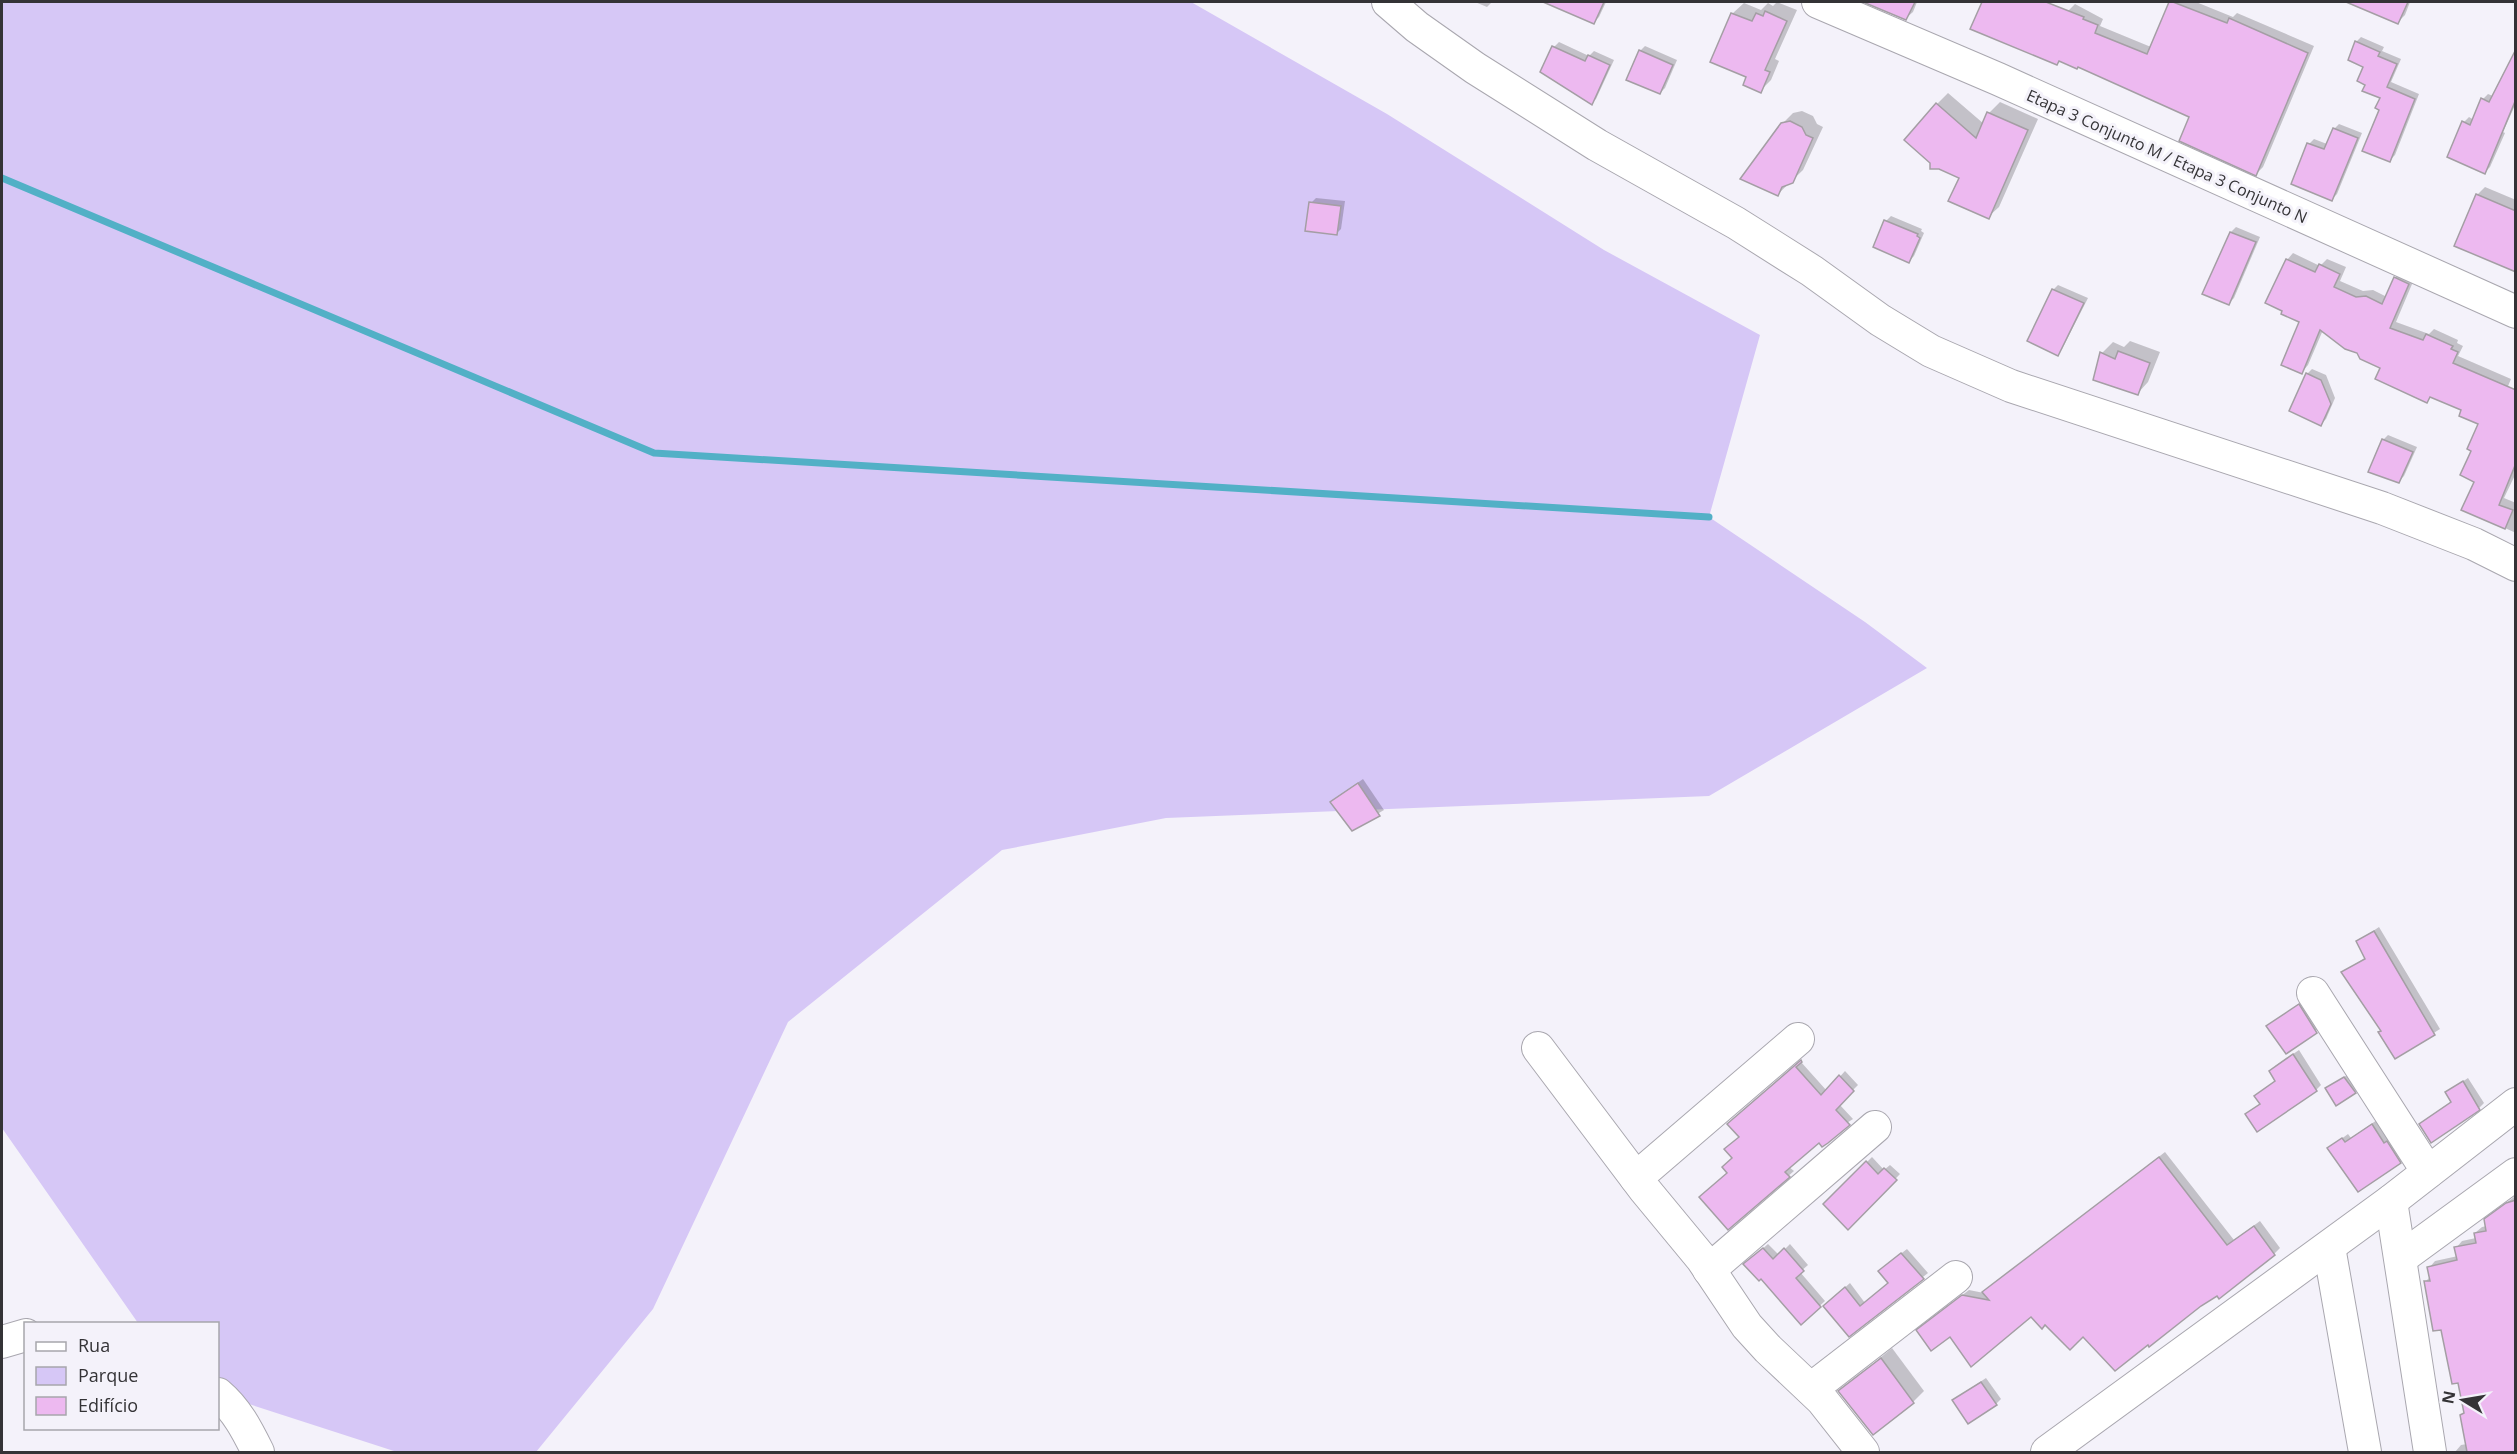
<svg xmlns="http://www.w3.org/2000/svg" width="2517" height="1454" viewBox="0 0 2517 1454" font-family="'Open Sans',sans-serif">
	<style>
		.green { fill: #d6c7f6 }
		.shadow { fill: #0003 }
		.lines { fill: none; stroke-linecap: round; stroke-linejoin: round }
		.stream { stroke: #52b0c6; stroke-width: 7 }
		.building { fill: #edb9f0; stroke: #a49ea4; stroke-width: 1.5 }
		.minor-casing { stroke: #a9a7af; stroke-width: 34 }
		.minor { stroke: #fff; stroke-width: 32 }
		.labels { text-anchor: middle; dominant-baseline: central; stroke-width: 6; stroke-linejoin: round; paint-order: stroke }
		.street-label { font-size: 16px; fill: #343336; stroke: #f4f2fa }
	</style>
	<rect width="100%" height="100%" fill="#f4f2fa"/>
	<!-- green -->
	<polygon class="green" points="2,2 1191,2 1387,114 1604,250 1760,335 1709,517 1865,622 1927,668 1709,796 1166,818 1002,850 788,1022 653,1309 536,1452 397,1452 218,1394 218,1324 138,1323 2,1128"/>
	<!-- shadow -->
	<g class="shadow">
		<polygon points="1475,2 1492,2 1487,7"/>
		<polygon points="1570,2 1606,2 1599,17 1594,22 1566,10"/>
		<polygon points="1777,2 1797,10 1775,59 1779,61 1771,80 1760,91 1748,76 1712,61 1733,13 1744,3 1761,10 1768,3 1773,6"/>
		<polygon points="1866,2 1917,2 1913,12 1906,18"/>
		<polygon points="1984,2 2047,2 2055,42 2068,11 2075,4 2103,19 2100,26 2151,47 2170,2 2196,2 2233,17 2237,13 2314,46 2263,167 2256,174 2191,116 2078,65 1972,28"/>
		<polygon points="2349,2 2410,2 2405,15 2398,22"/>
		<polygon points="2361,37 2384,47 2382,51 2401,59 2391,82 2419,94 2395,155 2390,160 2382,97 2366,84 2365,66 2356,42"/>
		<polygon points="1559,42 1589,56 1594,51 1614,60 1596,99 1591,103 1554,47"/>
		<polygon points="1645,46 1677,60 1665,88 1660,93 1640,51"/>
		<polygon points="2516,69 2516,103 2503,132 2505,133 2490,167 2485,172 2464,122 2469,117 2474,120 2483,99 2488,94 2493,96"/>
		<polygon points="1948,93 1984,124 1989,113 2000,102 2038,119 1999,207 1988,217 1961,177 1939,167 1937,104"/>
		<polygon points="1802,111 1813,116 1817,124 1823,127 1803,170 1778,194 1782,124 1793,113"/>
		<polygon points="2339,124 2362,133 2337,194 2332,199 2309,144 2314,139 2327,144 2334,129"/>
		<polygon points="2485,187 2516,200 2516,268 2477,195"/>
		<polygon points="1316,198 1345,201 1341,229 1336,234 1311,203"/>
		<polygon points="1891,216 1922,229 1921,231 1924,233 1914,256 1909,261 1886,221"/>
		<polygon points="2236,227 2260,237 2234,298 2229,303 2231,232"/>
		<polygon points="2293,253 2320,266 2327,259 2346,267 2340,281 2363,291 2373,290 2387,297 2395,278 2402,271 2415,277 2396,322 2429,334 2434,329 2458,340 2457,343 2463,346 2458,356 2511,379 2501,403 2516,409 2516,473 2504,498 2516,503 2516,533 2463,509 2476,481 2473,450 2480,423 2463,410 2432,396 2427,401 2382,367 2323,330 2308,365 2302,372 2301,322 2287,260"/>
		<polygon points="2058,285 2088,298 2062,349 2057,354 2053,290"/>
		<polygon points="2130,341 2160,352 2148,382 2138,393 2102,353 2113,342 2124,347"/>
		<polygon points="2312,369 2326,375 2335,398 2326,419 2321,424 2307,374"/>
		<polygon points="2388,435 2417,447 2404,476 2399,481 2383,440"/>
		<polygon points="1363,779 1384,810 1352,829 1337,797"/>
		<polygon points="2379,927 2440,1029 2396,1057 2383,1030 2343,972 2366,957 2358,941"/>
		<polygon points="2304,1000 2321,1027 2287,1052 2273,1022"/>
		<polygon points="2299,1050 2321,1085 2316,1090 2247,1114 2261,1103 2277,1080 2275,1066"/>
		<polygon points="1801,1062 1827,1091 1845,1071 1858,1085 1839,1104 1853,1119 1819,1141 1789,1167 1794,1171 1728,1228 1729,1173 1741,1137 1729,1124"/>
		<polygon points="2350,1073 2360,1087 2355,1092 2327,1089"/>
		<polygon points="2468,1078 2484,1103 2479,1108 2420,1124 2453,1101 2447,1092"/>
		<polygon points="2377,1120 2405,1157 2400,1162 2329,1148 2348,1134 2351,1138"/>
		<polygon points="2165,1152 2234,1240 2260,1221 2280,1248 2274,1254 2084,1335 2045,1323 2031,1315 1950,1335 1924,1324 1969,1290 1984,1293"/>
		<polygon points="1872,1157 1884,1170 1890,1165 1900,1174 1848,1228 1825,1204"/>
		<polygon points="2514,1197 2516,1452 2455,1452 2461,1445 2467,1444 2465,1412 2459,1382 2425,1282 2430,1277 2429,1268 2435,1261 2458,1256 2456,1248 2462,1241 2476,1238 2475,1233 2482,1227 2487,1226 2493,1213"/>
		<polygon points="1768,1244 1779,1255 1790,1244 1808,1265 1800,1272 1825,1301 1801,1323 1750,1260"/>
		<polygon points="1907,1249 1928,1273 1849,1335 1830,1301 1850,1283 1865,1303 1890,1282 1885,1266"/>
		<polygon points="1892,1348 1924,1391 1913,1402 1840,1391"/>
		<polygon points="1986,1378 2001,1399 1996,1404 1959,1396"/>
	</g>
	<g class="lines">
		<!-- stream -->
		<polyline class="stream" points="2,178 654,453 1709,517"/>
	</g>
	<!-- building -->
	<g class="building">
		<polygon points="1543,2 1604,2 1594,24"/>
		<polygon points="1863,2 1915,2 1906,20"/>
		<polygon points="1982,2 2046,2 2084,17 2083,19 2098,25 2095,33 2147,54 2169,2 2173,2 2227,23 2229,18 2308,53 2256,176 2179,141 2189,117 2078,67 2077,69 2059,61 2057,65 1970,29"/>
		<polygon points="2346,2 2408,2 2398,24"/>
		<polygon points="1765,11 1787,21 1765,70 1770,72 1761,93 1743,85 1746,77 1710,62 1731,13 1752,21 1756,13 1763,16"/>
		<polygon points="2355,41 2380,52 2378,56 2397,64 2387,87 2415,99 2390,162 2362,151 2379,110 2375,108 2380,98 2362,91 2365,85 2357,81 2363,67 2348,60"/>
		<polygon points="1552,46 1585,61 1588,55 1610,65 1592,105 1540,72"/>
		<polygon points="2516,49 2516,99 2485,174 2447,157 2462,121 2470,125 2481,98 2489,102"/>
		<polygon points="1639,50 1673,65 1660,94 1626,80"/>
		<polygon points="1936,103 1976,138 1987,112 2028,130 1989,219 1948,201 1959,178 1939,169 1930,169 1930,163 1904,140"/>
		<polygon points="1790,121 1802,127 1806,135 1813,138 1793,183 1782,187 1778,196 1740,179 1781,123"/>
		<polygon points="2333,128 2358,138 2332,201 2291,184 2307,143 2324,149"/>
		<polygon points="2476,194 2516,211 2516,272 2454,246"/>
		<polygon points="1309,202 1341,206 1337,235 1305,231"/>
		<polygon points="1884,220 1918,234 1917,236 1920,238 1909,263 1873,247"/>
		<polygon points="2230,232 2256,242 2229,305 2202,294"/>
		<polygon points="2286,259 2315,272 2319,264 2340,274 2334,287 2356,297 2366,296 2382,304 2394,277 2409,284 2390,328 2423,340 2426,334 2453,346 2451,349 2458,352 2453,363 2516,390 2516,463 2499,505 2513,510 2505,529 2461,510 2474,482 2460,475 2471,451 2467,449 2478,424 2459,416 2461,410 2430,397 2427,403 2375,379 2380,368 2360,359 2357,353 2345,349 2320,330 2302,374 2281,365 2299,322 2281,314 2282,311 2265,303"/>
		<polygon points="2052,289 2084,303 2058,356 2027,341"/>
		<polygon points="2118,351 2150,363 2138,395 2093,380 2100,352 2115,359"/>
		<polygon points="2306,373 2321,380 2331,404 2321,426 2289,411"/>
		<polygon points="2382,439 2413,452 2399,483 2368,472"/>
		<polygon points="1358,783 1380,816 1352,831 1330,802"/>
		<polygon points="2374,931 2435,1035 2395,1059 2378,1032 2381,1031 2341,972 2365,959 2356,941"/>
		<polygon points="2299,1004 2317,1033 2286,1054 2266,1026"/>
		<polygon points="2293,1054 2317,1091 2257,1132 2245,1114 2260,1104 2254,1096 2275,1081 2269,1071"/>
		<polygon points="1801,1060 1802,1062 1796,1067 1821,1095 1839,1075 1854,1091 1836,1110 1850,1125 1828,1143 1822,1147 1819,1143 1785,1172 1790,1177 1728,1230 1699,1197 1727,1173 1722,1167 1732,1158 1724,1149 1739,1137 1727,1124"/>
		<polygon points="2344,1077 2356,1093 2336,1106 2325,1088"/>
		<polygon points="2463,1081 2480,1110 2431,1143 2419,1124 2451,1102 2445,1092"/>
		<polygon points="2372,1124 2384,1143 2387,1141 2401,1163 2358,1192 2327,1148 2342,1138 2345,1142"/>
		<polygon points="2159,1157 2227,1245 2254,1226 2275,1255 2219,1299 2217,1296 2201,1306 2149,1347 2148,1345 2115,1371 2083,1337 2070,1350 2045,1325 2042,1329 2031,1317 1971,1367 1950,1337 1931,1351 1916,1330 1962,1295 1989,1300 1982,1292"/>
		<polygon points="1866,1161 1878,1174 1884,1168 1897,1180 1848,1230 1823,1204"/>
		<polygon points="2516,1200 2516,1452 2467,1452 2460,1415 2464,1413 2458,1383 2452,1384 2441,1330 2433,1331 2424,1281 2430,1281 2427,1267 2457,1260 2454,1247 2476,1243 2474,1233 2486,1231 2484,1219 2506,1203"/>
		<polygon points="1763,1248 1773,1259 1784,1248 1804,1271 1796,1278 1821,1307 1801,1325 1761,1279 1759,1281 1743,1264"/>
		<polygon points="1901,1253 1924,1279 1849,1337 1823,1306 1845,1287 1860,1306 1888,1283 1878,1271"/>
		<polygon points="1881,1358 1914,1403 1873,1435 1838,1391"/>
		<polygon points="1981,1382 1997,1405 1968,1424 1952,1400"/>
	</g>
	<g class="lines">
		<!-- minor casing -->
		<g class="minor-casing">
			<g id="minor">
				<polyline points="1388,2 1417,27 1475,68 1597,145 1736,223 1812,271 1880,320 1931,351 2011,386 2382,508 2474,544 2516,565"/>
				<polyline points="1818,2 1998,79 2516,312"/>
				<polyline points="2313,993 2428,1172"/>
				<polyline points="1538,1048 1645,1190 1702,1259 1747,1326 1768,1349 1822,1400 1863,1452"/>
				<polyline points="1636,1178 1798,1039"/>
				<polyline points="2391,1201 2430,1452"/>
				<polyline points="2329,1247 2365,1452"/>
				<polyline points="2401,1258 2516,1174"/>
				<polyline points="1709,1270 1875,1127"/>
				<polyline points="2,1342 26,1335"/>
				<polyline points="1811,1389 1956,1277"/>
				<path d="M218,1394C237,1410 247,1430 258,1452"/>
				<polyline points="2047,1452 2391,1201 2516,1104"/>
			</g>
		</g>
		<!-- minor -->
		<use href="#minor" class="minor"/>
	</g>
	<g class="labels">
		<!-- street labels -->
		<g class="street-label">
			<text transform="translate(2167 156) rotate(24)">Etapa 3 Conjunto M / Etapa 3 Conjunto N</text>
		</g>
	</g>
	<!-- border -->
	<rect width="2517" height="1454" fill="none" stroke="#343336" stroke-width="6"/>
	<!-- legend -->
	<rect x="24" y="1322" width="195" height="108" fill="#f4f2fa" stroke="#a7a6ac" stroke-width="1.5"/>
	<rect x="36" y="1342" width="30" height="9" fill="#ffffff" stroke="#a7a6ac" stroke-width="1.5"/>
	<text x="78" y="1352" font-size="18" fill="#343336">Rua</text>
	<rect x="36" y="1367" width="30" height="18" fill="#d6c7f6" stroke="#a7a6ac" stroke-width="1.5"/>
	<text x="78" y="1382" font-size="18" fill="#343336">Parque</text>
	<rect x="36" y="1397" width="30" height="18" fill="#edb9f0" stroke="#a7a6ac" stroke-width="1.5"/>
	<text x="78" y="1412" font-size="18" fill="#343336">Edifício</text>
	<!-- north arrow -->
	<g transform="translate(2463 1400) rotate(281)" stroke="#f4f2fa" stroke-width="4.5" paint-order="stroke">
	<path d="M0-4.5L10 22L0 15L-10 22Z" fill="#343336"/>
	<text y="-9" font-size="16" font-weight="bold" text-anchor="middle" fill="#343336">N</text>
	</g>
</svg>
